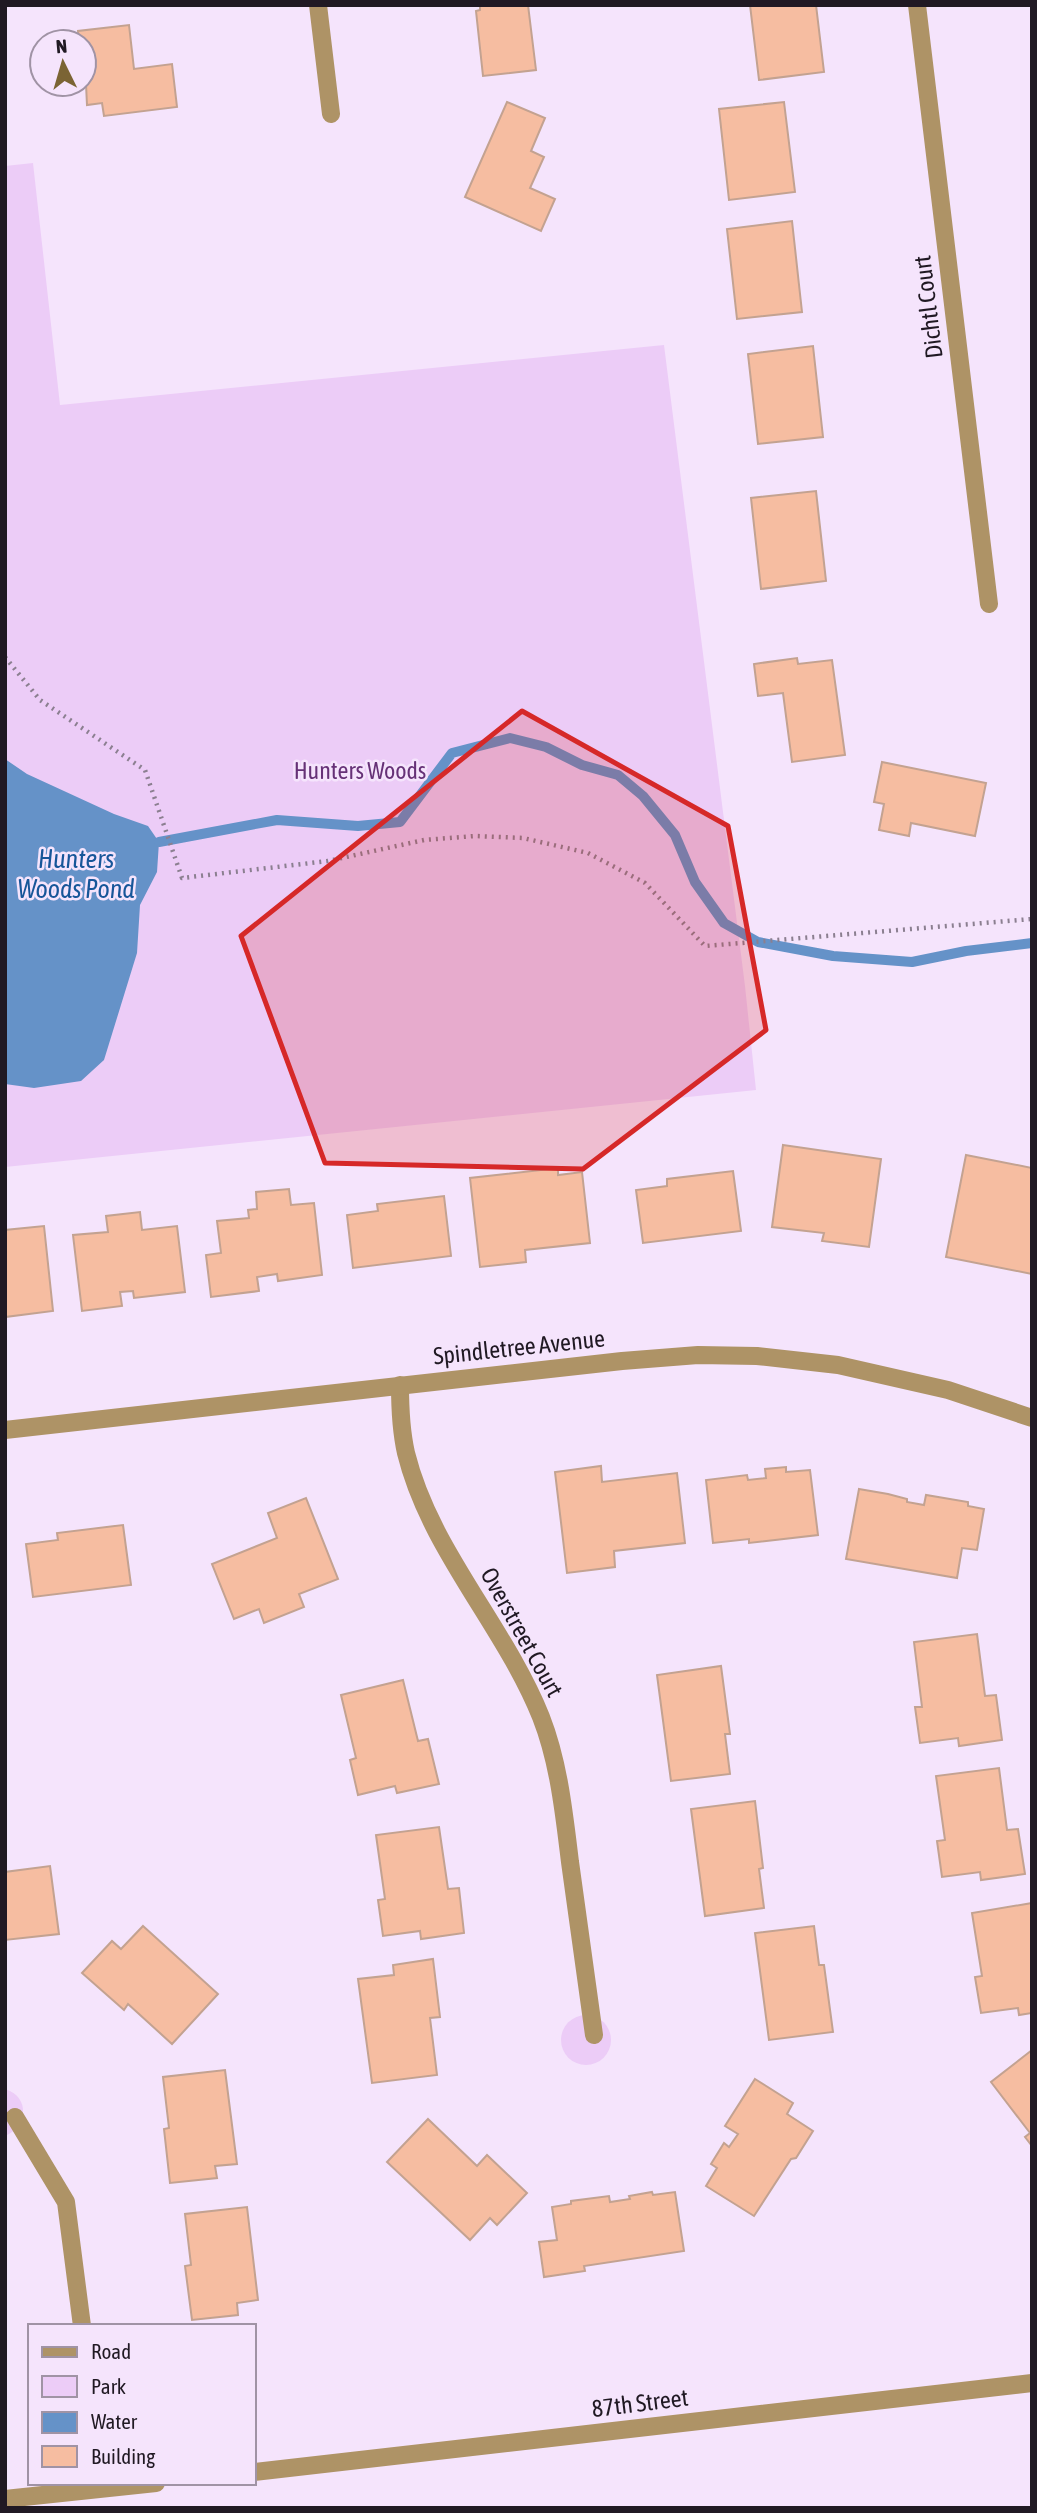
<svg xmlns="http://www.w3.org/2000/svg" width="1037" height="2513" viewBox="0 0 1037 2513" font-family="'Asap Condensed',sans-serif">
	<style>
		.green { fill: #ecccf7 }
		.water { fill: #6592c8 }
		.lines { fill: none; stroke-linecap: round; stroke-linejoin: round }
		.stream { stroke: #6592c8; stroke-width: 10 }
		.building { fill: #f6bda1; stroke: #c3a291; stroke-width: 2 }
		.path { stroke: #8b7f90; stroke-width: 4.5; stroke-dasharray: 2 5; stroke-linecap: butt }
		.minor { stroke: #ae9366; stroke-width: 18 }
		.tertiary { stroke: #ae9366; stroke-width: 18 }
		.marked { fill: #d62828; fill-opacity: 0.2; stroke: #d62828; stroke-width: 5; stroke-linejoin: round }
		.labels { text-anchor: middle; dominant-baseline: central; stroke-width: 5; stroke-linejoin: round; paint-order: stroke }
		.street-label { font-size: 24px; fill: #201923; stroke: #f5e4fc }
		.park-label { font-size: 24px; fill: #663177; stroke: #f5e4fc }
		.water-label { font-size: 26px; font-style: italic; fill: #175699; stroke: #f5e4fc }
	</style>
	<rect width="100%" height="100%" fill="#f5e4fc"/>
	<!-- green -->
	<g class="green">
		<polygon points="33,163 60,405 664,345 745,986 756,1090 5,1167 5,166"/>
		<circle cx="586" cy="2040" r="25"/>
		<path d="M5,2089C31,2097 27,2127 5,2136Z"/>
	</g>
	<!-- water -->
	<polygon class="water" points="5,759 27,774 114,814 148,826 159,842 157,872 140,905 137,953 104,1060 81,1081 34,1088 5,1084"/>
	<g class="lines">
		<!-- stream -->
		<polyline class="stream" points="159,842 277,820 358,826 400,822 452,753 510,738 546,747 582,765 618,775 643,796 675,835 695,882 724,923 758,942 833,956 912,962 966,951 1032,943"/>
	</g>
	<!-- building -->
	<g class="building">
		<polygon points="480,5 528,5 536,70 483,76 476,11 480,10"/>
		<polygon points="750,5 816,5 824,72 759,80"/>
		<polygon points="129,25 134,69 172,64 177,107 104,116 102,103 87,105 84,42 79,42 78,31"/>
		<polygon points="507,102 545,118 531,151 544,157 530,188 555,199 541,231 465,197"/>
		<polygon points="784,102 795,192 729,200 719,109"/>
		<polygon points="792,221 802,312 737,319 727,229"/>
		<polygon points="813,346 823,437 758,444 748,354"/>
		<polygon points="816,491 826,581 761,589 751,498"/>
		<polygon points="797,658 798,664 832,660 845,755 792,762 783,693 758,696 754,664"/>
		<polygon points="882,762 986,783 975,836 911,823 909,836 879,830 884,804 874,802"/>
		<polygon points="783,1145 881,1159 869,1247 822,1241 824,1233 772,1227"/>
		<polygon points="966,1155 1032,1168 1032,1274 946,1257"/>
		<polygon points="558,1168 558,1175 582,1172 590,1243 525,1250 526,1262 480,1267 470,1178"/>
		<polygon points="733,1171 741,1231 643,1243 636,1190 667,1186 667,1179"/>
		<polygon points="289,1189 291,1205 314,1203 322,1275 278,1281 277,1274 257,1277 259,1291 211,1297 206,1255 221,1253 217,1221 249,1218 248,1210 257,1209 256,1192"/>
		<polygon points="444,1196 451,1256 353,1268 347,1215 378,1211 377,1204"/>
		<polygon points="140,1212 142,1230 177,1226 185,1292 134,1298 133,1291 120,1292 122,1306 82,1311 73,1235 108,1232 106,1216"/>
		<polygon points="44,1226 53,1311 5,1317 5,1230"/>
		<polygon points="601,1466 602,1482 677,1473 685,1543 614,1551 615,1567 567,1573 555,1472"/>
		<polygon points="786,1467 786,1472 810,1470 818,1535 749,1543 749,1539 713,1543 706,1480 747,1475 748,1480 766,1478 765,1469"/>
		<polygon points="859,1489 888,1494 907,1499 907,1502 924,1505 926,1495 968,1502 968,1506 984,1509 977,1550 962,1548 957,1578 846,1559"/>
		<polygon points="306,1498 338,1579 299,1594 304,1607 264,1623 259,1609 234,1619 212,1564 277,1538 268,1513"/>
		<polygon points="123,1525 131,1585 33,1597 26,1544 58,1540 57,1533"/>
		<polygon points="977,1634 985,1696 996,1695 1002,1740 959,1746 958,1738 920,1743 915,1707 922,1707 914,1642"/>
		<polygon points="721,1666 730,1734 725,1734 730,1774 671,1781 657,1675"/>
		<polygon points="403,1680 418,1741 428,1739 439,1784 397,1793 395,1786 358,1795 350,1760 356,1758 341,1695"/>
		<polygon points="999,1768 1007,1830 1018,1829 1025,1874 981,1880 980,1872 942,1877 937,1841 945,1840 936,1776"/>
		<polygon points="755,1801 763,1868 759,1869 764,1908 705,1916 691,1809"/>
		<polygon points="439,1827 448,1889 459,1888 464,1933 421,1939 420,1931 383,1936 378,1900 385,1899 376,1835"/>
		<polygon points="50,1866 59,1934 5,1940 5,1872"/>
		<polygon points="1032,1903 1032,2013 1019,2015 1018,2008 981,2013 975,1977 982,1976 972,1913"/>
		<polygon points="143,1926 218,1994 172,2044 128,2004 124,2010 82,1973 112,1941 121,1949"/>
		<polygon points="814,1926 819,1965 824,1965 833,2032 769,2040 755,1933"/>
		<polygon points="433,1959 440,2017 430,2018 437,2075 372,2083 358,1979 394,1975 393,1965"/>
		<polygon points="1032,2050 1032,2146 1025,2137 1030,2133 991,2082"/>
		<polygon points="225,2070 237,2164 215,2166 217,2178 170,2183 164,2129 169,2128 163,2077"/>
		<polygon points="755,2079 793,2103 787,2114 813,2131 796,2158 791,2159 754,2216 706,2186 717,2168 711,2164 724,2143 729,2147 738,2134 725,2126"/>
		<polygon points="428,2119 477,2166 487,2155 527,2193 497,2225 490,2218 470,2240 387,2162"/>
		<polygon points="652,2192 653,2195 675,2192 684,2251 584,2266 585,2271 544,2277 539,2242 557,2240 552,2207 571,2204 571,2201 609,2196 610,2202 630,2199 629,2196"/>
		<polygon points="247,2207 258,2300 237,2303 238,2315 192,2320 185,2266 191,2265 185,2214"/>
	</g>
	<g class="lines">
		<!-- path -->
		<polyline class="path" points="5,657 40,700 145,770 182,878 328,861 424,840 475,836 523,838 588,853 645,883 705,946 1032,919"/>
		<!-- minor -->
		<g class="minor">
			<polyline points="318,5 331,114"/>
			<polyline points="917,5 989,604"/>
			<path d="M400,1385C400,1408 401,1431 406,1453C430,1550 504,1625 541,1717C559,1763 564,1813 570,1862C578,1920 586,1978 594,2035"/>
			<polyline points="5,1430 622,1361 698,1355 757,1356 838,1365 948,1390 1032,1418"/>
			<polyline points="15,2117 66,2202 82,2326"/>
		</g>
		<!-- tertiary -->
		<g class="tertiary">
			<polyline points="254,2472 1032,2383"/>
			<polyline points="5,2499 156,2483"/>
		</g>
	</g>
	<!-- marked area -->
	<path class="marked" d="M522,711L728,826L766,1030L583,1169L325,1163L241,936Z"/>
	<g class="labels">
		<!-- street labels -->
		<g class="street-label">
			<text transform="translate(928 307) rotate(-97)">Dichtl Court</text>
			<text transform="translate(519 1347) rotate(-6)">Spindletree Avenue</text>
			<text transform="translate(522 1632) rotate(61)">Overstreet Court</text>
			<text transform="translate(640 2403) rotate(-7)">87th Street</text>
		</g>
		<!-- park labels -->
		<g class="park-label">
			<text x="360" y="770">Hunters Woods</text>
		</g>
		<!-- water labels -->
		<g class="water-label">
			<text x="76" y="859">Hunters<tspan x="76" dy="30">Woods Pond</tspan></text>
		</g>
	</g>
	<!-- border -->
	<rect width="1037" height="2513" fill="none" stroke="#201923" stroke-width="14"/>
	<!-- legend -->
	<rect x="28" y="2324" width="228" height="161" fill="#f5e4fc" stroke="#a093a5" stroke-width="2"/>
	<rect x="42" y="2347" width="35" height="10" fill="#ae9366" stroke="#a093a5" stroke-width="2"/>
	<text x="91" y="2359" font-size="21" fill="#201923">Road</text>
	<rect x="42" y="2376" width="35" height="21" fill="#ecccf7" stroke="#a093a5" stroke-width="2"/>
	<text x="91" y="2394" font-size="21" fill="#201923">Park</text>
	<rect x="42" y="2412" width="35" height="21" fill="#6592c8" stroke="#a093a5" stroke-width="2"/>
	<text x="91" y="2429" font-size="21" fill="#201923">Water</text>
	<rect x="42" y="2446" width="35" height="21" fill="#f6bda1" stroke="#a093a5" stroke-width="2"/>
	<text x="91" y="2464" font-size="21" fill="#201923">Building</text>
	<!-- north arrow -->
	<g transform="translate(63 63) rotate(355)"><circle r="33" fill="#f5e4fc" stroke="#a093a5" stroke-width="2"/>
	<path d="M0-5L12 26L0 18L-12 26Z" fill="#7b6434"/>
	<text y="-10" font-size="19" font-weight="bold" text-anchor="middle" fill="#201923">N</text>
	</g>
</svg>
